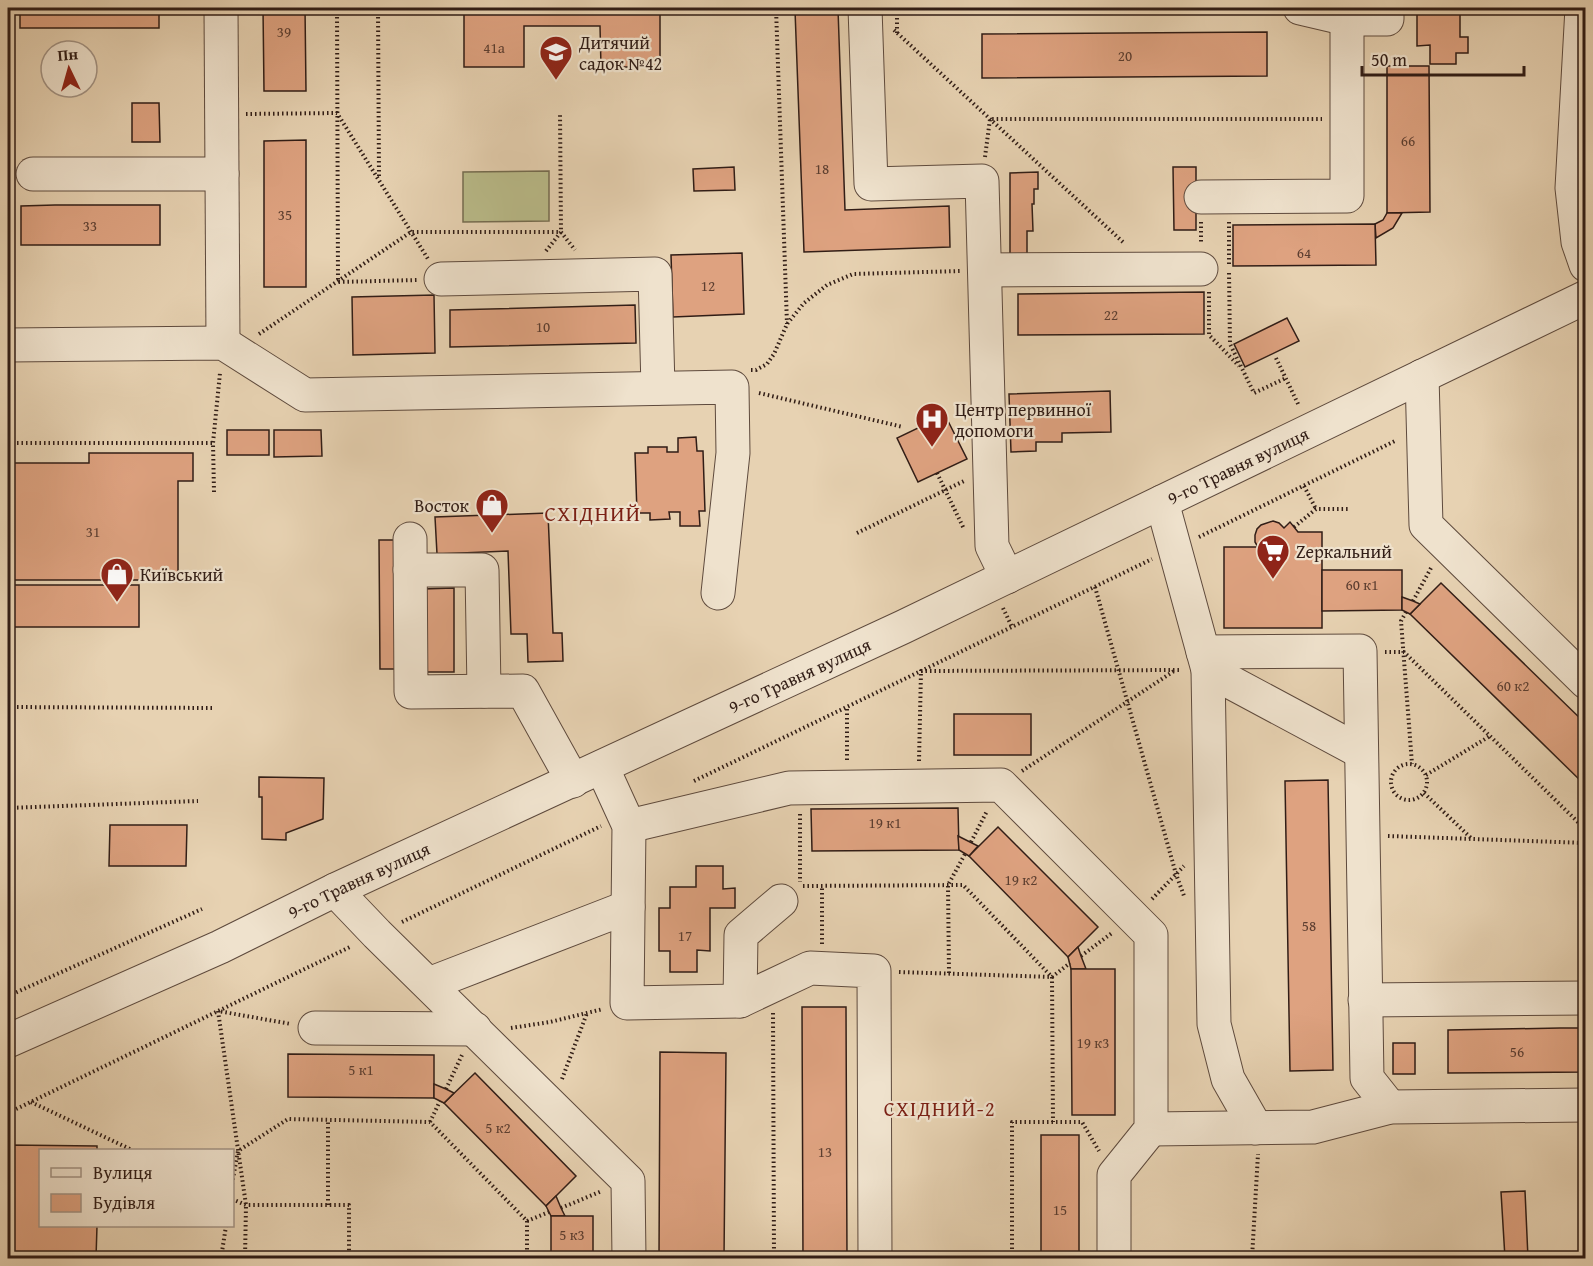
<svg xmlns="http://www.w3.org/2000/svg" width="1593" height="1266" viewBox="0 0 1593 1266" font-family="'Gentium Book Plus',serif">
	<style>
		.green { fill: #b9bb89; stroke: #756c50; stroke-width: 1.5 }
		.building { fill: #dea280; stroke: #311d16; stroke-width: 1.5 }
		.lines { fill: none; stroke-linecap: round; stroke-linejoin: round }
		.minor-casing { stroke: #5e4a3d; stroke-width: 35 }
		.path { stroke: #311d16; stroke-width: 4; stroke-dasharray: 1.5 3; stroke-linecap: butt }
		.minor { stroke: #efe2cd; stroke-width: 33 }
		.labels { text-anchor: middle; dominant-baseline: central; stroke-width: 4.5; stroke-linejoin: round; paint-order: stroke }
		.number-label { font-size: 15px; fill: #5c3e30 }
		.poi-label { font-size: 18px; fill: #311d16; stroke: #efe2cd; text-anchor: start }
		.street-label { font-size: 18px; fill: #311d16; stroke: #efe2cd }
		.neighbourhood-label { font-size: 20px; letter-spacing: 1.5px; fill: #7a1f14; stroke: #efe2cd }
		.quarter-label { font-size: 21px; letter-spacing: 1.5px; fill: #7a1f14; stroke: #efe2cd }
	</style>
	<rect width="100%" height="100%" fill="#e7d2b2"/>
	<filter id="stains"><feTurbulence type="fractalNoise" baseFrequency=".00333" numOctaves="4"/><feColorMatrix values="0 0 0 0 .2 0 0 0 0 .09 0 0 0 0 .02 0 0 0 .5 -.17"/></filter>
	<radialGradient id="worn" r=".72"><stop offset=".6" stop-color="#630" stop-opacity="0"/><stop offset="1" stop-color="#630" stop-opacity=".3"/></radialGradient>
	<!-- green -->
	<polygon class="green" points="549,171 549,221 463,222 463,172"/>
	<!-- building -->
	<g class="building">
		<rect x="20" y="8" width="139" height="20"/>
		<polygon points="263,8 305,8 306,91 264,91"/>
		<polygon points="464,8 660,8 660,67 601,67 600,26 524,26 524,67 464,67"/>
		<polygon points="1417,8 1468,8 1468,9 1460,9 1460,37 1468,37 1468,53 1456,53 1456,64 1430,64 1430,45 1417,46"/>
		<polygon points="838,9 845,210 949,206 950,247 804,252 795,10"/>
		<polygon points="1267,32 1267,76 982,78 982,34"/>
		<polygon points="1387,66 1429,66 1430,212 1387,213"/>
		<polygon points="132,103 159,103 160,142 132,142"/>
		<polygon points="306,140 306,287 264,287 264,141"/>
		<polygon points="734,167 735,190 694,191 693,169"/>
		<polygon points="1173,167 1196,167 1196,230 1174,230"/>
		<polygon points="1038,172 1038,189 1034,189 1034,204 1032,204 1033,231 1027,231 1027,257 1010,257 1010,173"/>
		<polygon points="55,205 160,205 160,245 21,245 21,206"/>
		<polygon points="1387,213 1402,213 1393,228 1376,238 1375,224 1383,220"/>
		<polygon points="1375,224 1376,265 1233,266 1233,225"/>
		<polygon points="742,253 744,314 673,317 671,255"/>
		<polygon points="1204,292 1204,334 1018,335 1018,294"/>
		<polygon points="434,295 435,353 353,355 352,297"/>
		<polygon points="635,305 636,343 450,347 450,310"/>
		<polygon points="1287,318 1299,341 1245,367 1234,344"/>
		<polygon points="1110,391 1111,432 1062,433 1062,442 1036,442 1036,451 1011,452 1009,394"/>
		<polygon points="945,415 967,459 918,482 897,438"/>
		<rect x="227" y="430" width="42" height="25"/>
		<polygon points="274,430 321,430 322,456 274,457"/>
		<polygon points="696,437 697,451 703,451 705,511 699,511 700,526 680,526 680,512 669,512 670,519 650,520 650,513 637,513 635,453 648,453 648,447 667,447 667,452 678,452 678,438"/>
		<polygon points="89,453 193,453 193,481 178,481 178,580 8,580 8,463 89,463"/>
		<polygon points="548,513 553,633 562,633 563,661 528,662 527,634 511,634 508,551 437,554 435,517"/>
		<polygon points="1273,521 1279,523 1284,528 1290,522 1298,532 1322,532 1322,628 1224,628 1224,547 1258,547 1255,542 1255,535 1257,529 1261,525"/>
		<polygon points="379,540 400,540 401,669 380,669"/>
		<polygon points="1322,570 1402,570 1402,610 1322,611"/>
		<polygon points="1441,583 1586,724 1586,786 1410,614"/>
		<rect x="8" y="585" width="131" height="42"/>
		<polygon points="454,588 454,672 423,672 423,589"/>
		<polygon points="1402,597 1413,601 1420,604 1410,614 1402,610"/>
		<rect x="954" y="714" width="77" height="41"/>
		<polygon points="259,777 324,778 323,819 286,833 286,840 262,839 262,797 259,797"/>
		<polygon points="1328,780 1333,1070 1290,1071 1285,781"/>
		<polygon points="958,808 959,850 812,851 811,809"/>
		<polygon points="110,825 187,825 186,866 109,866"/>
		<polygon points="998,827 1098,927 1068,957 969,856"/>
		<polygon points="958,836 978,846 969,856 959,850"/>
		<polygon points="696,866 723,866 723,889 735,888 735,908 710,908 710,951 697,950 697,972 670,972 670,951 659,951 659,908 670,908 670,887 696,887"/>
		<polygon points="1078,947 1081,956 1086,969 1071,969 1068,957"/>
		<polygon points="1071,969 1115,969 1115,1115 1072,1115"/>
		<polygon points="802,1007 846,1007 847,1258 803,1258"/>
		<polygon points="1560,1028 1586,1028 1586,1072 1448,1073 1448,1030"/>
		<rect x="1393" y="1043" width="22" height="31"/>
		<polygon points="660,1052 726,1053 724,1258 659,1258"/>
		<polygon points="288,1054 434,1055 434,1098 288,1097"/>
		<polygon points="475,1073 576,1176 546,1206 444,1103"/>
		<polygon points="434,1084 446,1089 454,1093 444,1103 434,1098"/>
		<rect x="1041" y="1135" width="38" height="123"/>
		<polygon points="8,1145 97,1146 97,1150 40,1150 40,1226 97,1226 96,1258 8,1258"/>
		<polygon points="1525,1191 1528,1258 1505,1258 1501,1192"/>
		<polygon points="556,1196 561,1208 565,1216 551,1216 546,1206"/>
		<rect x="551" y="1216" width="42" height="42"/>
		<rect x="273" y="1256" width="44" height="2"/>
	</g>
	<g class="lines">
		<!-- minor casing -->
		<g class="minor-casing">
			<g id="minor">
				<polyline points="221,8 223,343"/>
				<polyline points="865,8 871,184 982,181 992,546 1007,577"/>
				<polyline points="1300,8 1347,19 1387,19 1387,8"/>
				<polyline points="1582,8 1572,188 1578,242 1586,265"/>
				<polyline points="33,174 222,174"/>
				<polyline points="1201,197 1347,196 1347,19"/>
				<polyline points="985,270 1201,269"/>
				<polyline points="441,279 655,274 658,388"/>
				<polyline points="8,345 223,343 305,395 732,387 733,453 718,593"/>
				<polyline points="1422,376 1426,525 1586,682"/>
				<polyline points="1162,502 1208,670 1214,1024 1228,1079 1256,1128"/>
				<polyline points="410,539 411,692 523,691 573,781"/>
				<polyline points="410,570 482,570 484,691"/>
				<polyline points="1203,652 1360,651 1367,1078 1390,1107"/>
				<polyline points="1208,670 1361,752"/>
				<polyline points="602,767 629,826 627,1003 740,1001 810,968 874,971 875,1258"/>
				<polyline points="629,826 789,788 1001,785 1151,935 1151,1129 1114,1175 1114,1258"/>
				<polyline points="335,890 377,934 628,1181 629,1258"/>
				<polyline points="429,984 628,907"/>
				<polyline points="1365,1000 1586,998"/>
				<polyline points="740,1001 741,935 781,901"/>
				<polyline points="315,1028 475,1029"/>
				<path id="s1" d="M8,1041L220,947L335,890L903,627L1586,297"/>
				<polyline points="1151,1129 1313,1127 1390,1107 1586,1105"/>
			</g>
		</g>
		<!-- path -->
		<g class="path">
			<polyline points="337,8 338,282 417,280"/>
			<polyline points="378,8 379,178"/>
			<polyline points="776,8 787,324"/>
			<polyline points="894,30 1124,243"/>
			<polyline points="897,33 897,8"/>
			<polyline points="246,114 337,113 428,259"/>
			<polyline points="985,157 990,119 1322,119"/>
			<polyline points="1201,222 1201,244"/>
			<polyline points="1229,222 1229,265"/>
			<polyline points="561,232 575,250"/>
			<polyline points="546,251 561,232 560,113"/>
			<polyline points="1229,273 1230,344 1254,393 1286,378"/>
			<polyline points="1209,292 1209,335 1239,366"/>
			<polyline points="259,334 411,232 561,232"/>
			<polyline points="1276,358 1299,406"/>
			<polyline points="751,370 756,370 767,364 774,354 787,324 804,303 827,285 853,274 960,271"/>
			<polyline points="759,393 903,427"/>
			<polyline points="8,443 213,443"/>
			<polyline points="937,473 964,529"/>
			<polyline points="1304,486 1316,509"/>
			<polyline points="214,492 213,443 220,373"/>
			<polyline points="1294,527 1316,509 1350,509"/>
			<polyline points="857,533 964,481"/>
			<polyline points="1199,537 1397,440"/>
			<polyline points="1095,587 1176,874 1184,896"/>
			<polyline points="1413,601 1431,568"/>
			<polyline points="1003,608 1012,627"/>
			<polyline points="1406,612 1401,621 1412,764"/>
			<polyline points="1385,652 1404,652 1583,827 1586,831"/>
			<polyline points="8,707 215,708"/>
			<polyline points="847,760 847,707"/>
			<polyline points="919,761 921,671 1181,670"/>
			<circle cx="1409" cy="782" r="18"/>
			<polyline points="1022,771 1174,671"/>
			<polyline points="1426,775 1490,736"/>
			<polyline points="694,781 1152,559"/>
			<polyline points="1424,793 1471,838"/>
			<polyline points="8,808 198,801"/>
			<polyline points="800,814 800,882"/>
			<polyline points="1388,836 1586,843"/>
			<polyline points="971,842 987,811"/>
			<polyline points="803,886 963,885 1052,977 1053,1122"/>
			<polyline points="1152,899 1184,866"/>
			<polyline points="402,922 601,826"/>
			<polyline points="822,944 822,886"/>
			<polyline points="1081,956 1112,933"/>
			<polyline points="899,972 1052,977 1070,963"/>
			<polyline points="949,973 948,885 965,854"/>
			<polyline points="8,996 202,909"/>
			<polyline points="773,1013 774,1258"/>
			<polyline points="511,1028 550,1022 603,1009"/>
			<polyline points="562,1079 587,1013"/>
			<polyline points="446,1089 462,1055"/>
			<polyline points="31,1102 132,1150"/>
			<polyline points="8,1113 352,946"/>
			<polyline points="430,1122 440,1101"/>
			<polyline points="232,1184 238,1151 288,1119 430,1122 527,1221 527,1258"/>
			<polyline points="232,1199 246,1205 349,1205 349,1258"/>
			<polyline points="328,1205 328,1120"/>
			<polyline points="561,1208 602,1191"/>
			<polyline points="527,1221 549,1212"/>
			<polyline points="221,1258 226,1226"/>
			<polyline points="245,1258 246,1205 218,1011 291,1024"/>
			<polyline points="937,1258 1013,1258"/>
			<polyline points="1012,1258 1012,1122 1082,1122 1099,1151"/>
			<polyline points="1252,1258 1258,1154"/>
		</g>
		<!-- minor -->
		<use href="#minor" class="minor"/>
	</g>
	<!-- icons -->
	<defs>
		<g id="school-pin" transform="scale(1.725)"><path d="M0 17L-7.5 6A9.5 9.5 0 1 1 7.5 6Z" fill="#8f2418" stroke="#efe2cd"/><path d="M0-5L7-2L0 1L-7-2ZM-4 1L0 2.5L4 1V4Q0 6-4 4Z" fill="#fff"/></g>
		<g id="hospital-pin" transform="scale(1.725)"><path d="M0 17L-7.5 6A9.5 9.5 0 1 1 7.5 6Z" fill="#8f2418" stroke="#efe2cd"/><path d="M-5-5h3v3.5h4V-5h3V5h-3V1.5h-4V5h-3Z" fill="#fff"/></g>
		<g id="shop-pin" transform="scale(1.725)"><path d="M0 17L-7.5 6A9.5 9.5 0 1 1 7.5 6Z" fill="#8f2418" stroke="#efe2cd"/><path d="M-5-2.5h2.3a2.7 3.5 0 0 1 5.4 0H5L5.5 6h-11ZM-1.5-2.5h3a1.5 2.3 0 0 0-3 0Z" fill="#fff"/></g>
		<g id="supermarket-pin" transform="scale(1.725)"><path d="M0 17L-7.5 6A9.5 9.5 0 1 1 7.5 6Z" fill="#8f2418" stroke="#efe2cd"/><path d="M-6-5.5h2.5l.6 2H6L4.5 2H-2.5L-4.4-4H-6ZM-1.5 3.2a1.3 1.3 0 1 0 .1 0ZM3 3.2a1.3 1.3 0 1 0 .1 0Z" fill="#fff"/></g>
	</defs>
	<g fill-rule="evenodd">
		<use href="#school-pin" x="556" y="52"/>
		<use href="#hospital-pin" x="932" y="419"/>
		<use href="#shop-pin" x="492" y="505"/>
		<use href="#supermarket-pin" x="1273" y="551"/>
		<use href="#shop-pin" x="117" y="574"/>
	</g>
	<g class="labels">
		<!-- number labels -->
		<g class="number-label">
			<text x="284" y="31">39</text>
			<text x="494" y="47">41а</text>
			<text x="1125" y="55">20</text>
			<text x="1408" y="140">66</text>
			<text x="822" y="168">18</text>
			<text x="285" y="214">35</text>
			<text x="90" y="225">33</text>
			<text x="1304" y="252">64</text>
			<text x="708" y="285">12</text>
			<text x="1111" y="314">22</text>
			<text x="543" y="326">10</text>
			<text x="93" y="531">31</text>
			<text x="1362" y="584">60 к1</text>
			<text x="1513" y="685">60 к2</text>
			<text x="885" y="822">19 к1</text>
			<text x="1021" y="879">19 к2</text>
			<text x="1309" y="925">58</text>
			<text x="685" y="935">17</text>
			<text x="1093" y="1042">19 к3</text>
			<text x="1517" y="1051">56</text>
			<text x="361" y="1069">5 к1</text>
			<text x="498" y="1127">5 к2</text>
			<text x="825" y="1151">13</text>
			<text x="1060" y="1209">15</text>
			<text x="572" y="1234">5 к3</text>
		</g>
		<!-- poi labels -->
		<g class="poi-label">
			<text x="579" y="42">Дитячий<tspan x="579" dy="21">садок №42</tspan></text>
			<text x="955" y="409">Центр первинної<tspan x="955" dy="21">допомоги</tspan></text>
			<text x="469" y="505" text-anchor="end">Восток</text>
			<text x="1296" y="551">Zеркальний</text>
			<text x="140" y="574">Київський</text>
		</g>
		<!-- street labels -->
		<g class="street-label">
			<text stroke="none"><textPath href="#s1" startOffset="1358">9-го Травня вулиця</textPath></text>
			<text stroke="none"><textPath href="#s1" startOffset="872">9-го Травня вулиця</textPath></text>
			<text stroke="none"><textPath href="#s1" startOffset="386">9-го Травня вулиця</textPath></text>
		</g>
		<!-- neighbourhood labels -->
		<g class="neighbourhood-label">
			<text x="940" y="1108">СХІДНИЙ-2</text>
		</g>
		<!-- quarter labels -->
		<g class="quarter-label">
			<text x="593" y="513">СХІДНИЙ</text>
		</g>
	</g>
	<!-- margin -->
	<rect width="1593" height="1266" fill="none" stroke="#e7d2b2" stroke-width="30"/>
	<rect x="9" y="9" width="1575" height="1248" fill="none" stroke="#311d16" stroke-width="3"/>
	<rect x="15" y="15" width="1563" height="1236" fill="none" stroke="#311d16" stroke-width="1.5"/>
	<!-- legend -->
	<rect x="39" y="1149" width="195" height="78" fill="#efe2cd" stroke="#a39384" stroke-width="1.5"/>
	<rect x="51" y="1168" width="30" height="9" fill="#efe2cd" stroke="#a39384" stroke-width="1.5"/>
	<text x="93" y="1179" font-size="18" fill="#311d16">Вулиця</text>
	<rect x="51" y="1194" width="30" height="18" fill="#dea280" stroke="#a39384" stroke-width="1.5"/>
	<text x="93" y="1209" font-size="18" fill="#311d16">Будівля</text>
	<!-- north arrow -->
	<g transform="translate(69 69) rotate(355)"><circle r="28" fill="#efe2cd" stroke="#a39384" stroke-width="1.5"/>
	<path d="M0-4.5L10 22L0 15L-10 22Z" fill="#8f2418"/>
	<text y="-9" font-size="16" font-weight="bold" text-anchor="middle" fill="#311d16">Пн</text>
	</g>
	<!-- scale -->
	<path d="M1362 66v9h162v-9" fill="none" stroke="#311d16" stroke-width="3"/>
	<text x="1371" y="66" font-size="18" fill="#311d16" stroke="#efe2cd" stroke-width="4.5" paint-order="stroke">50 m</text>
	<rect width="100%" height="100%" filter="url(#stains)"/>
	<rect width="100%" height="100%" fill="url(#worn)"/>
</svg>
